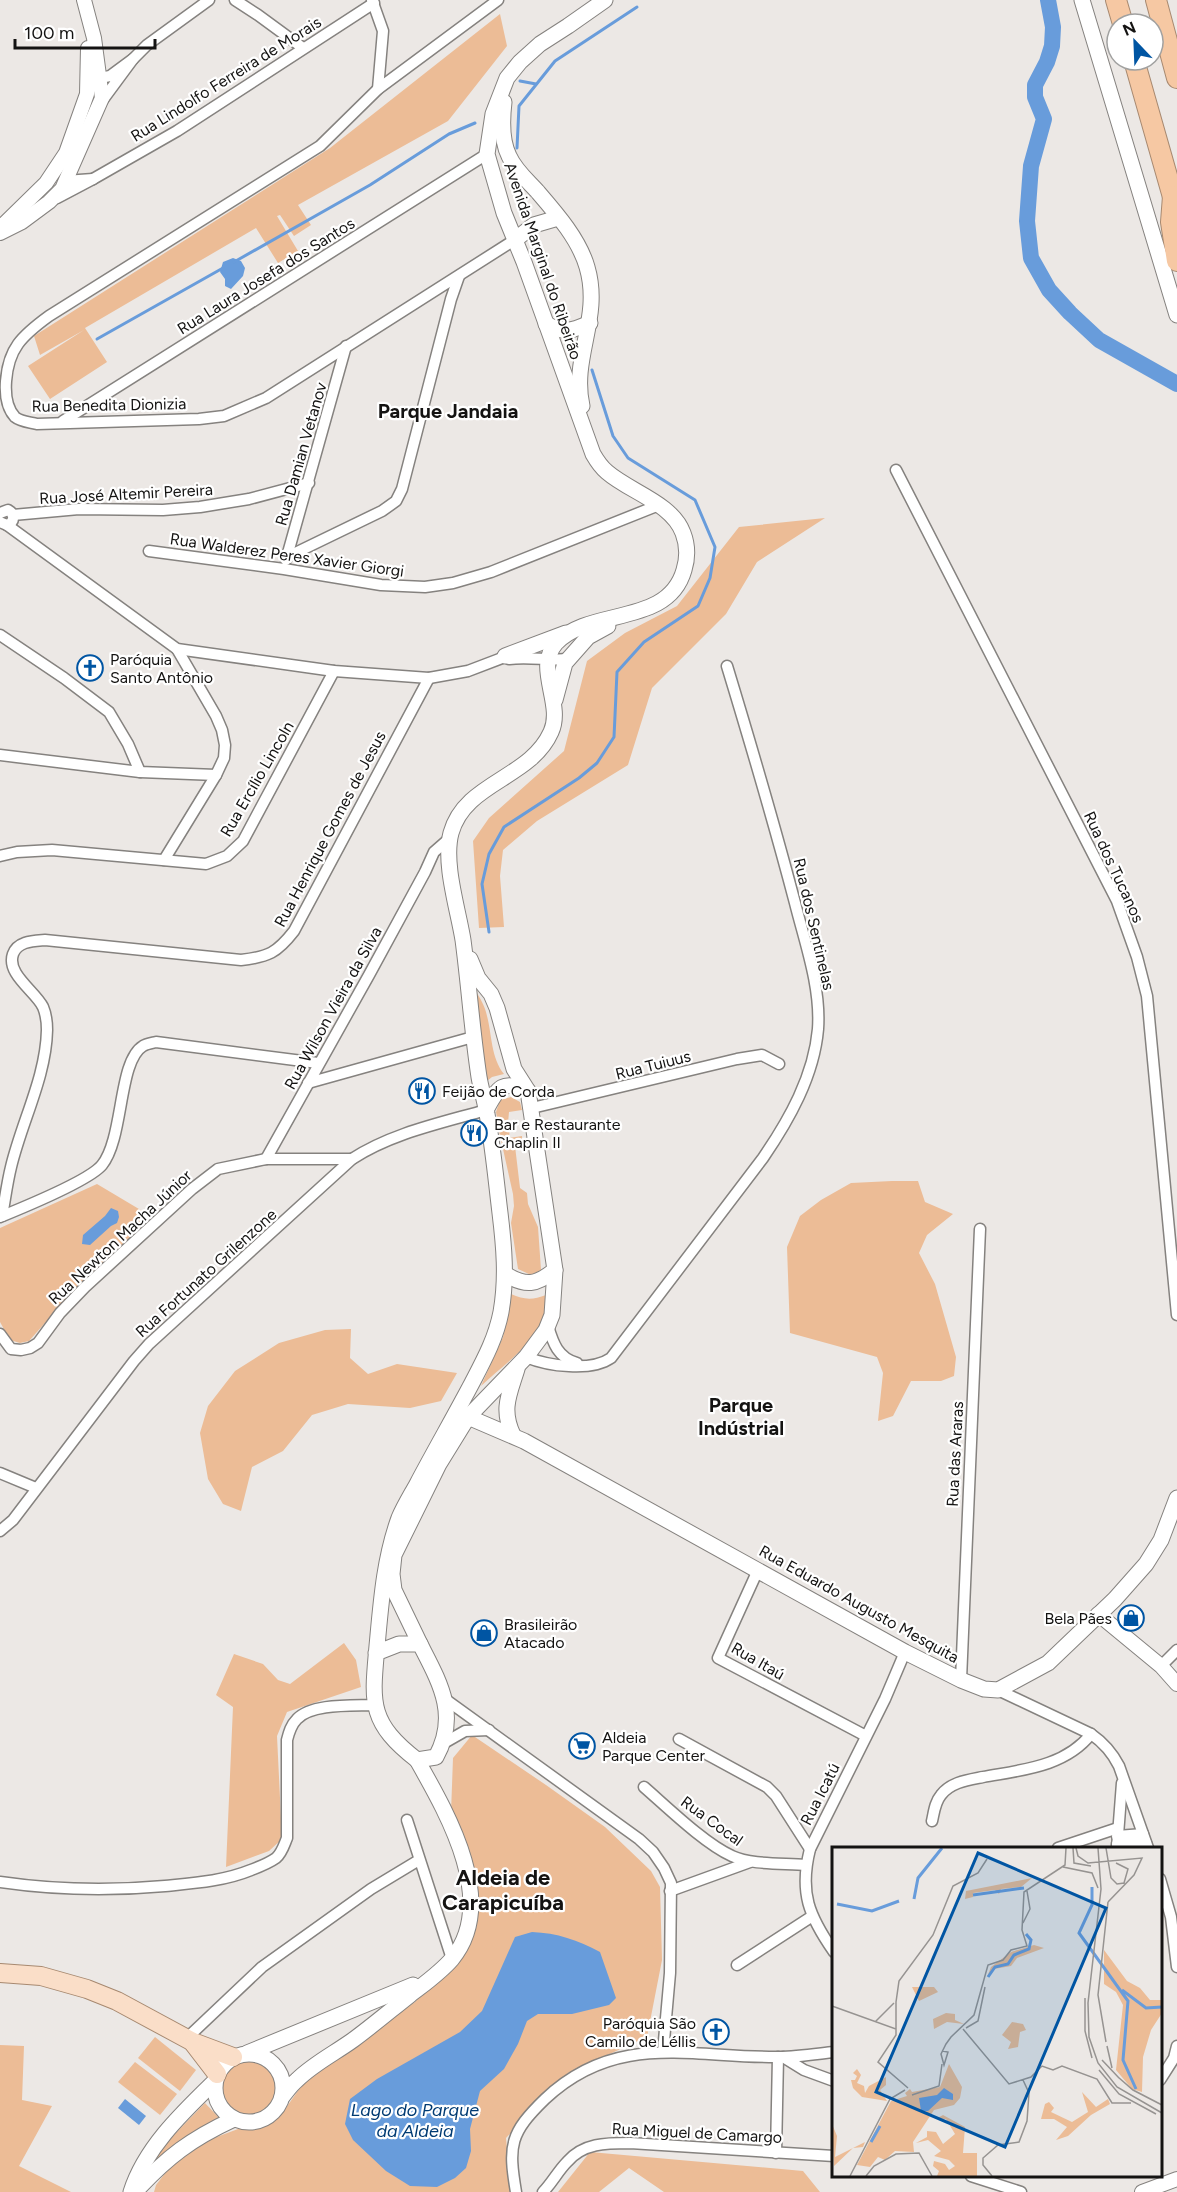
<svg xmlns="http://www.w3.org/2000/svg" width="1177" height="2192" viewBox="0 0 1177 2192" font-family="Figtree,sans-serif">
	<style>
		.green { fill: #ecbc96 }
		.water { fill: #689cdb }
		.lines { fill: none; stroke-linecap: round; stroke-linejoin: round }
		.stream { stroke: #689cdb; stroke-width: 3 }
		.river { stroke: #689cdb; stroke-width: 16 }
		.minor-casing { stroke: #85827f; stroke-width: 13 }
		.tertiary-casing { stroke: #85827f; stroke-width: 16 }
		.secondary-casing { stroke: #85827f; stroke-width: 17 }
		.primary-casing { stroke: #a78970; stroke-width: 20 }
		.motorway-casing { stroke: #a78970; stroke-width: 22 }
		.minor { stroke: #fff; stroke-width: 10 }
		.tertiary { stroke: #fff; stroke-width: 14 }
		.secondary { stroke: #fff; stroke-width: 15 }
		.primary { stroke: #fadec8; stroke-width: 18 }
		.motorway { stroke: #f6c8a3; stroke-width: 20 }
		.labels { text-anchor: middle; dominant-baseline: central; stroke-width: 4.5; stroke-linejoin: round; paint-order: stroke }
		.street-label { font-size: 16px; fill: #141312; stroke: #fff }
		.poi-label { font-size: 16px; fill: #141312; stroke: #fff; text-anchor: start }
		.water-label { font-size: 18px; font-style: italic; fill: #013b73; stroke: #fff }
		.quarter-label { font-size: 20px; font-weight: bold; fill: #141312; stroke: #fff }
		.district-label { font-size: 22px; font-weight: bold; fill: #141312; stroke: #fff }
		.inset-river { fill: none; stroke: #689cdb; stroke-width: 3 }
		.inset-road { fill: none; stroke: #969391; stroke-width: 1.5 }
		.view { fill: #0055a3; fill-opacity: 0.15; stroke: #0055a3; stroke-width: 3 }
		.inset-edge { fill: none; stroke: #141312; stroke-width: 3 }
	</style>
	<rect width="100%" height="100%" fill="#ece8e5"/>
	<!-- green -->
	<g class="green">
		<polygon points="500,14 507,46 448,121 298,205 311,225 294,236 280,215 277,216 298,251 278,263 256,228 85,328 107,362 50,399 28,366 84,330 40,355 34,336 330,148"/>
		<polygon points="825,518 757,562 726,614 652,688 628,765 537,821 503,850 500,876 504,927 479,928 473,841 489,818 564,751 587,661 625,633 677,606 739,527"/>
		<path d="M475,990C480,998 485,1006 487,1016C492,1035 491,1058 504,1074L492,1077L487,1081Z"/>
		<polygon points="511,1097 520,1102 522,1110 509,1112 508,1123 498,1123 496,1112 500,1100"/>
		<polygon points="510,1126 509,1138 522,1136 522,1148 515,1146 520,1188 527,1193 528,1204 538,1227 541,1270 531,1275 518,1269 511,1223 514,1206 513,1194 499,1131"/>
		<polygon points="892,1181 918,1181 925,1202 953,1214 927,1235 919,1253 935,1284 956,1357 954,1376 941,1381 911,1381 893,1416 878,1421 883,1373 877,1357 790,1333 787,1247 800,1216 821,1200 851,1183"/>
		<polygon points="97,1184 144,1212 145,1228 59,1307 29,1341 20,1343 10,1340 0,1322 0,1228"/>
		<path d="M511,1294C524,1300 533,1300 546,1295C548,1337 508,1360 481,1386L503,1337Z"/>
		<polygon points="351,1329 350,1358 368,1374 397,1364 457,1373 441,1401 410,1408 348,1404 312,1415 283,1451 252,1467 241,1511 223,1504 208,1479 200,1433 208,1406 235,1371 279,1343 325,1330"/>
		<polygon points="344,1643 356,1660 361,1687 287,1712 277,1736 282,1839 269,1851 226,1867 233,1707 216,1695 234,1654 263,1664 278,1680 290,1684"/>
		<polygon points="472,1735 546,1785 605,1827 651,1871 660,1887 662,1960 647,2037 568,2073 506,2138 511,2192 154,2192 156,2185 170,2167 192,2150 214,2138 283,2112 307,2078 415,2002 471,1939 478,1892 451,1813 453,1758"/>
		<polygon points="155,2037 196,2070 180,2091 138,2058"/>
		<polygon points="0,2045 24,2046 22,2100 52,2106 19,2166 71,2192 0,2192"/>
		<circle cx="249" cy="2088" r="30"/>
		<polygon points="135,2062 177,2094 160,2115 118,2082"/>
		<polygon points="205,2103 222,2121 148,2167 170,2139"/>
		<polygon points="590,2152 803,2171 820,2192 664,2192 629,2168 599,2192 558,2192"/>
	</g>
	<!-- water -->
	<g class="water">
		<polygon points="233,258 241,261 245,268 243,276 231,289 225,286 225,279 220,272 223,262"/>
		<polygon points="111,1208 118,1211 119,1217 117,1223 111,1226 90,1245 82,1244 83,1235 105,1216"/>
		<path d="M532,1932C557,1933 578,1940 600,1952L616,1998L609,2005L572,2014H538L527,2021L518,2044L504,2069L480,2091L470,2129L471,2151L466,2168L455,2178L437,2187L410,2186L386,2171L353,2140L345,2124L350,2099L377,2079L460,2032L482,2011L515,1937Z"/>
		<polygon points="125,2099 146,2116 139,2125 118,2108"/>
	</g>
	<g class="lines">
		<!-- stream -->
		<g class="stream">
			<polyline points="520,81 536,84"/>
			<polyline points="517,148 519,106 555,61 637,7"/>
			<polyline points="234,262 370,185 449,134 475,123"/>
			<polyline points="97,339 223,268"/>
			<polyline points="489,932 482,884 489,854 504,827 579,778 597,763 614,737 617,672 644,642 698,606 710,578 715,547 695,500 628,458 613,436 592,370"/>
		</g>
		<!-- river -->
		<polyline class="river" points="1048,0 1053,27 1052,46 1047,62 1035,85 1035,97 1044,119 1031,166 1027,221 1031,258 1049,290 1070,313 1099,340 1177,384"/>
		<!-- minor casing -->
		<g class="minor-casing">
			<g id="minor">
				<polyline points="235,0 258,15 303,48"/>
				<polyline points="372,0 383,31 378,89"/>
				<path d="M498,0L378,89L320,146L49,316C38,324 26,333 18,344C5,362 0,401 15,417C21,422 30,422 37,424L199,419L224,416L266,398L516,239"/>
				<polyline points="133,59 147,45 209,0"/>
				<polyline points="99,105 133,59 110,76 100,78"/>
				<polyline points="93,179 177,131 374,3"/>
				<polyline points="57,198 93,179 65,181"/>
				<polyline points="63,421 487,154"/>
				<polyline points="896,470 1117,901 1137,957 1147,996 1177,1315"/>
				<path d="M0,513L8,510C15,514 15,522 7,525L0,522"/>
				<polyline points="13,515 79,509 163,510 200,507 249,499 309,483"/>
				<polyline points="7,525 177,649 334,671 429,678 468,671 510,655"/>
				<polyline points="149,551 284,569 381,585 425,587 453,583 491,572 659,505"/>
				<polyline points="287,557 382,511 396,501 402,489 451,299 459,276"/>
				<polyline points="286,560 346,346"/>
				<polyline points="0,635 64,678 109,712 128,744 140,772"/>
				<path d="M509,659C529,656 548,661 568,659"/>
				<polyline points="0,755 140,772 216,775"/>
				<polyline points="0,856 17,852 52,850 206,864 227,856 243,841 334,671"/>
				<polyline points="164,860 216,775 224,758 225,745 222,730 216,716 177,649"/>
				<polyline points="308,1083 473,1037"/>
				<polyline points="532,1108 737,1059 762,1055 779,1064"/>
				<polyline points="266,1159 369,975 425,872 434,852 450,838"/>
				<path d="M2,1216C5,1200 7,1183 11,1167C22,1121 46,1077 47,1030C47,1022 46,1014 43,1007C35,991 6,974 13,954C18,941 33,941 45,940L241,960C268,957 277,953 294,931L429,678"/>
				<path d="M0,1217C22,1208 89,1181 102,1165C124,1138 118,1061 143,1046C146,1044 152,1043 156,1042L318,1063"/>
				<path d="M548,1326C553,1343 558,1358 577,1363"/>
				<polyline points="0,1334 11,1349 21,1350 30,1348 38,1343 60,1313 85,1287 192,1189 218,1169 266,1159 352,1159"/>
				<path d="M526,1357C548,1366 591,1372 611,1358L763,1158C789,1120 814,1076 818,1029C821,987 805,943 795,903C774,823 751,745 727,666"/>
				<polyline points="0,1473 36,1488"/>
				<path d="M0,1531L13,1520L134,1361L149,1344L352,1159C392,1133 441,1123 486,1110"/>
				<polyline points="758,1570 718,1658 866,1736"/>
				<polyline points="1161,1666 1177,1650"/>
				<polyline points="961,1680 980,1229"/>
				<path d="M998,1690L1091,1734C1104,1743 1112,1752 1119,1766L1148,1848"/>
				<polyline points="445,1699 639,1839 653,1852 664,1868 671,1883 670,1973 663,2052"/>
				<polyline points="679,1739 767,1787 776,1796 810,1849"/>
				<polyline points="444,1743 465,1731 489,1730"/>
				<path d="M644,1787C667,1807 705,1844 732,1856C751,1865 784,1863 806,1865"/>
				<polyline points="407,1820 452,1959"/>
				<path d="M932,1821C934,1812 935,1802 941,1795C951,1782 968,1780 983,1777C1021,1770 1065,1767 1091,1734"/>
				<polyline points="1117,1836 1143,1834"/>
				<polyline points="1117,1844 1138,1841 1146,1843"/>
				<polyline points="1058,1848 1118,1828"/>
				<polyline points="1117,1848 1122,1783"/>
				<polyline points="1160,1879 1171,1917 1177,1967"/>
				<path d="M0,1882C55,1890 110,1891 165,1886C195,1883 224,1881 251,1870C259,1867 269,1863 276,1858C282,1853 284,1845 287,1838V1740C289,1732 291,1725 297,1719C312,1703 353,1706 375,1705"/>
				<polyline points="670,1891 750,1862"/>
				<path d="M834,1952C809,1916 799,1893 810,1849L885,1699L905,1652"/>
				<polyline points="737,1965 811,1917"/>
				<polyline points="187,2038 262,1967 371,1889 419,1860"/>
				<polyline points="783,2057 804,2070 834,2081"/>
				<polyline points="1160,2080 1174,2058 1177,2046"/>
				<polyline points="776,2153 778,2057"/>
				<polyline points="971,2176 1021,2192"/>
				<path d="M516,2192C508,2145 510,2133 545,2099C617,2031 692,2058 779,2057C797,2057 816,2054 834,2052"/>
				<path d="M543,2192C552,2183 558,2171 567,2162C583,2143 606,2143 630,2143L834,2156"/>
			</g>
		</g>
		<!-- tertiary casing -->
		<g class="tertiary-casing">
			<g id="tertiary">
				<polyline points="0,228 46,183 66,153 87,94 88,48"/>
				<polyline points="0,233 22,222 49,202 62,189 102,98 94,38 84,0"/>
				<polyline points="1098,1614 1161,1666 1177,1684"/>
				<polyline points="1142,2192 1177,2179"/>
			</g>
		</g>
		<!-- secondary casing -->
		<g class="secondary-casing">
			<g id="secondary">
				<polyline points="1082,0 1177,315"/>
				<path d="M504,102C502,119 501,140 509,156C515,170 527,180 537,191C556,213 579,239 587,267C602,318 571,357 582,406"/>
				<polyline points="516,239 534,225 558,218"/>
				<path d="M546,324C565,334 571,331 590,323"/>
				<polyline points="505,656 566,633"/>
				<polyline points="555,700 565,663 588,637 608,626"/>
				<path d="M486,1110C498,1087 503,1079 528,1091"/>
				<path d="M505,1274C526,1287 536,1285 555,1270"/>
				<polyline points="468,1417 524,1441 905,1652 961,1680 984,1689 998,1690 1048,1663 1115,1599 1146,1564 1161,1540 1177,1498"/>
				<path d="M513,1435C501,1409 509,1395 517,1369"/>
				<polyline points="420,1644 394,1590 392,1574 394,1555 439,1464 468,1417 526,1357 546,1330 552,1315 555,1270 528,1091 514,1069 497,1008 491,994 478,978 470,959"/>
				<path d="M376,1653L399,1644H420C440,1683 459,1715 436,1757L417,1760C368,1722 372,1702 377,1646C381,1603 384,1559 399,1518C404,1506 411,1495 417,1484C435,1450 454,1417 472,1383C484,1360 496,1338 501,1312C507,1278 504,1246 500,1213C496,1180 493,1147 487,1114C485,1101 481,1089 479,1077C472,1031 469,985 463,940C458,909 443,863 451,833C465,782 530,779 551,732C564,704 534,668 556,643C590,607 668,627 684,570C688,557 688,546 683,533C672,503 630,492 607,472C601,467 597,461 593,454L524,262L504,213L487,154L493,114L507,78L520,62L540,44L568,26L605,0"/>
				<polyline points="247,2053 413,1985"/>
				<circle cx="249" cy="2088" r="34"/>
				<path d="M282,2097C287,2091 291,2085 297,2080C313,2064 335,2053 353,2040C372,2026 391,2010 410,1995C424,1984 440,1973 452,1959C499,1902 447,1813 417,1760"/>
				<path d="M131,2192C145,2148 182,2113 215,2081"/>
				<path d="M135,2192C167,2157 191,2139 234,2119"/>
			</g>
		</g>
		<!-- primary casing -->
		<g class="primary-casing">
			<g id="primary">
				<polyline points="0,1973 41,1976 87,1989 117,2001 193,2042 233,2057"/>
				<polyline points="194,2044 217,2074"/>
			</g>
		</g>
		<!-- motorway casing -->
		<g class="motorway-casing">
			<g id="motorway">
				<polyline points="1116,0 1123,24"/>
				<polyline points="1156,0 1177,78"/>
				<polyline points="1134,60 1177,211"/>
				<polyline points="1173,196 1171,222 1177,261"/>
			</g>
		</g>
		<!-- minor -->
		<use href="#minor" class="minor"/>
		<!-- tertiary -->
		<use href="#tertiary" class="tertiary"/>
		<!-- secondary -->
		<use href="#secondary" class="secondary"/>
		<!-- primary -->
		<use href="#primary" class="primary"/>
		<!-- motorway -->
		<use href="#motorway" class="motorway"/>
	</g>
	<!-- icons -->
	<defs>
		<g id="church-ring" transform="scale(1.35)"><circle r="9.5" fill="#fff" stroke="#0055a3" stroke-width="1.5"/><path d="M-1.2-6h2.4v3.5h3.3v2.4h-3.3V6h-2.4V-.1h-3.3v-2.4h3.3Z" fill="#0055a3"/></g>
		<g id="restaurant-ring" transform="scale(1.35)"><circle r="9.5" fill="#fff" stroke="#0055a3" stroke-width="1.5"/><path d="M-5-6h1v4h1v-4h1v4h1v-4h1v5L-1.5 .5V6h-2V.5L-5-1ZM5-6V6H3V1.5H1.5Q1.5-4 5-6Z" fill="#0055a3"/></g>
		<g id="shop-ring" transform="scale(1.35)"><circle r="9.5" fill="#fff" stroke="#0055a3" stroke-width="1.5"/><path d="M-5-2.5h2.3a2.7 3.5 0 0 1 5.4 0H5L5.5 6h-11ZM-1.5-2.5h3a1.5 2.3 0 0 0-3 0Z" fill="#0055a3"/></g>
		<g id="supermarket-ring" transform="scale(1.35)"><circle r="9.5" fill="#fff" stroke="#0055a3" stroke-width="1.5"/><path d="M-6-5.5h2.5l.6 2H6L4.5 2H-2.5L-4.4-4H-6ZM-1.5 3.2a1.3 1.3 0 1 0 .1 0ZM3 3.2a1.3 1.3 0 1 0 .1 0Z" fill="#0055a3"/></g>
	</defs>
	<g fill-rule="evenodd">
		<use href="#church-ring" x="90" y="668"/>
		<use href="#restaurant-ring" x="422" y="1091"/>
		<use href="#restaurant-ring" x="474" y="1133"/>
		<use href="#shop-ring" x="1131" y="1618"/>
		<use href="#shop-ring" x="484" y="1633"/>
		<use href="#supermarket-ring" x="582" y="1746"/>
		<use href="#church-ring" x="716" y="2032"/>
	</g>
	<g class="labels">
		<!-- street labels -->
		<g class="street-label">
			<text transform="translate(226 79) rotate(-32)">Rua Lindolfo Ferreira de Morais</text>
			<text transform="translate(543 261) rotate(71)">Avenida Marginal do Ribeirão</text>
			<text transform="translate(266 276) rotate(-32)">Rua Laura Josefa dos Santos</text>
			<text transform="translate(109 405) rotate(-1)">Rua Benedita Dionizia</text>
			<text transform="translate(301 454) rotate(-74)">Rua Damian Vetanov</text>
			<text transform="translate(126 494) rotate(-3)">Rua José Altemir Pereira</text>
			<text transform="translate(287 555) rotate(8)">Rua Walderez Peres Xavier Giorgi</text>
			<text transform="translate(257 779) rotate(-60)">Rua Ercílio Lincoln</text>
			<text transform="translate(330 829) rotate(-62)">Rua Henrique Gomes de Jesus</text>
			<text transform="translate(1114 867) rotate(65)">Rua dos Tucanos</text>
			<text transform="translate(814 924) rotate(77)">Rua dos Sentinelas</text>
			<text transform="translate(333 1008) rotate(-61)">Rua Wilson Vieira da Silva</text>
			<text transform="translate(653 1065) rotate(-14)">Rua Tuiuus</text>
			<text transform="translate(120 1237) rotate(-43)">Rua Newton Macha Júnior</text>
			<text transform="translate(206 1273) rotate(-42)">Rua Fortunato Grilenzone</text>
			<text transform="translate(955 1454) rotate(-87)">Rua das Araras</text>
			<text transform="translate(859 1604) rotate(29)">Rua Eduardo Augusto Mesquita</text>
			<text transform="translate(758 1661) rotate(30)">Rua Itaú</text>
			<text transform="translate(820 1794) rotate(-63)">Rua Icatú</text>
			<text transform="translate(712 1821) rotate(36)">Rua Cocal</text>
			<text transform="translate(697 2133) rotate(3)">Rua Miguel de Camargo</text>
		</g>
		<!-- poi labels -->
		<g class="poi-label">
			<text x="110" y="659">Paróquia<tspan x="110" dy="18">Santo Antônio</tspan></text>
			<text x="442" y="1091">Feijão de Corda</text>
			<text x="494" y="1124">Bar e Restaurante<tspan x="494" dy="18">Chaplin II</tspan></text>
			<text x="1112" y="1618" text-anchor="end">Bela Pães</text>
			<text x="504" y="1624">Brasileirão<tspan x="504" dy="18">Atacado</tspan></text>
			<text x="602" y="1737">Aldeia<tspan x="602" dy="18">Parque Center</tspan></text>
			<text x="696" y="2023" text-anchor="end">Paróquia São<tspan x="696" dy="18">Camilo de Léllis</tspan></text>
		</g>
		<!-- water labels -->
		<g class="water-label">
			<text x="415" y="2110">Lago do Parque<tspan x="415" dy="21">da Aldeia</tspan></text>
		</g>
		<!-- quarter labels -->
		<g class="quarter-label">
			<text x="448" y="411">Parque Jandaia</text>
			<text x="741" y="1405">Parque<tspan x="741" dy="23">Indústrial</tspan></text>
		</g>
		<!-- district labels -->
		<g class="district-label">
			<text x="503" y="1877">Aldeia de<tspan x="503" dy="25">Carapicuíba</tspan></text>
		</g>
	</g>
	<!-- overview -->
	<g transform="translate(832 1847)">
		<rect width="330" height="330" fill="#ece8e5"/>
		<path d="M200,31L189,40L169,42L167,47L163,43L141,46V50L133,52L134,44ZM202,98L212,101L185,111L179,119L162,122L155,130L159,120L179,105ZM272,103L295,134L308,141L318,153H330V166L319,183L311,210L310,245L300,242L284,223L291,158L284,145L272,137ZM80,140H102L106,145L87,154ZM114,166L123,167V173L132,177L115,175L102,182L101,172ZM180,175L191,177L194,183L188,185L186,200L176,202L179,195L170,188ZM117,217L130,240L128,251L122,258L102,263L81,295L82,305L63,304L53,313L46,310L38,320L25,318L59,254L75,249L73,246L78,242L80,245L108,240ZM25,222L29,228L25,236L32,239L33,246L37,239L54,230V238L48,243L55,254L30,250L21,241L19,233H23L25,229L21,226ZM250,245L264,260L276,252L278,257L259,268L236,289L224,293L235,280L222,272H209L213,257L217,255L222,261L219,265L240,275L256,265ZM111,268L133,280L131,306H145V329H105L107,324L101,319L102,314L113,317L117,323L123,319L117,313L102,309L109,304L96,293L84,296L95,290V284L104,285L111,297L123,287L114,272H104ZM0,277L5,289L3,310L33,295L31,300L21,301L2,319Z" fill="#ecbc96"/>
		<path d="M112,241L121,247V253L110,251L96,264H89L87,251L105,248Z" fill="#689cdb"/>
		<path class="inset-river" d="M260,40V58L247,86L296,154L291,213L304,242M141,48L192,41M82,52L86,31L110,1M5,57L40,64L67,54M156,130L163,120L176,117L182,108L197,102L199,93L194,87M290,143L314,161L330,160M39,295L48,279"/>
		<path class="inset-road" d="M241,1L242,16L259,19M244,1L246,9L256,16L310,11L302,28L276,55M266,1L269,42L256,156L257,190L266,216L285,240L330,266M274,1L279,31L285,37L292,36L296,22L284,16M231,20L260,26L266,41M191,76L198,62L195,44M253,151V184L260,211M64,155L67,134L101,88L121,39L146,26L155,12M64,155V182M0,159L64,182V188L46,215L76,241M43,175L62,156M134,181L146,174L153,140M131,182L177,237L199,230L210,219L221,223L230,219L265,232L280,256H299M274,195L266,148L276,55M275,199L280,221M110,204L116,205L112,218L109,207L114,197L119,190L142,168L156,118L171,113L179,103L195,99L190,83L192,45L233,18L234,1M270,213L287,231M267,223L287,247L324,267M286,230L301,243L330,258M80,248L107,239L110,217M18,329L58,252L73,243M34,329L42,319L64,307L87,306L100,329M160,329L151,318V311L166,298L187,295L195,274L197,246L191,233"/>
		<path class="view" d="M146,6L274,61L173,300L44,245Z"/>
		<rect width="330" height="330" class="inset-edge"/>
	</g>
	<!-- north arrow -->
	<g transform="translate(1135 42) rotate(337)"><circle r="28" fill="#ffffff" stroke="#a1a1a0" stroke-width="1.5"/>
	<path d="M0-4.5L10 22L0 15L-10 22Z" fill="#0055a3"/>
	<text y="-9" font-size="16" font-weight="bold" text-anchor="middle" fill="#141312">N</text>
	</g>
	<!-- scale -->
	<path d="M15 39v9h140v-9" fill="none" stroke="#141312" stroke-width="3"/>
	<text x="24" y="39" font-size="18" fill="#141312" stroke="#ffffff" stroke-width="4.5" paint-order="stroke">100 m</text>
</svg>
